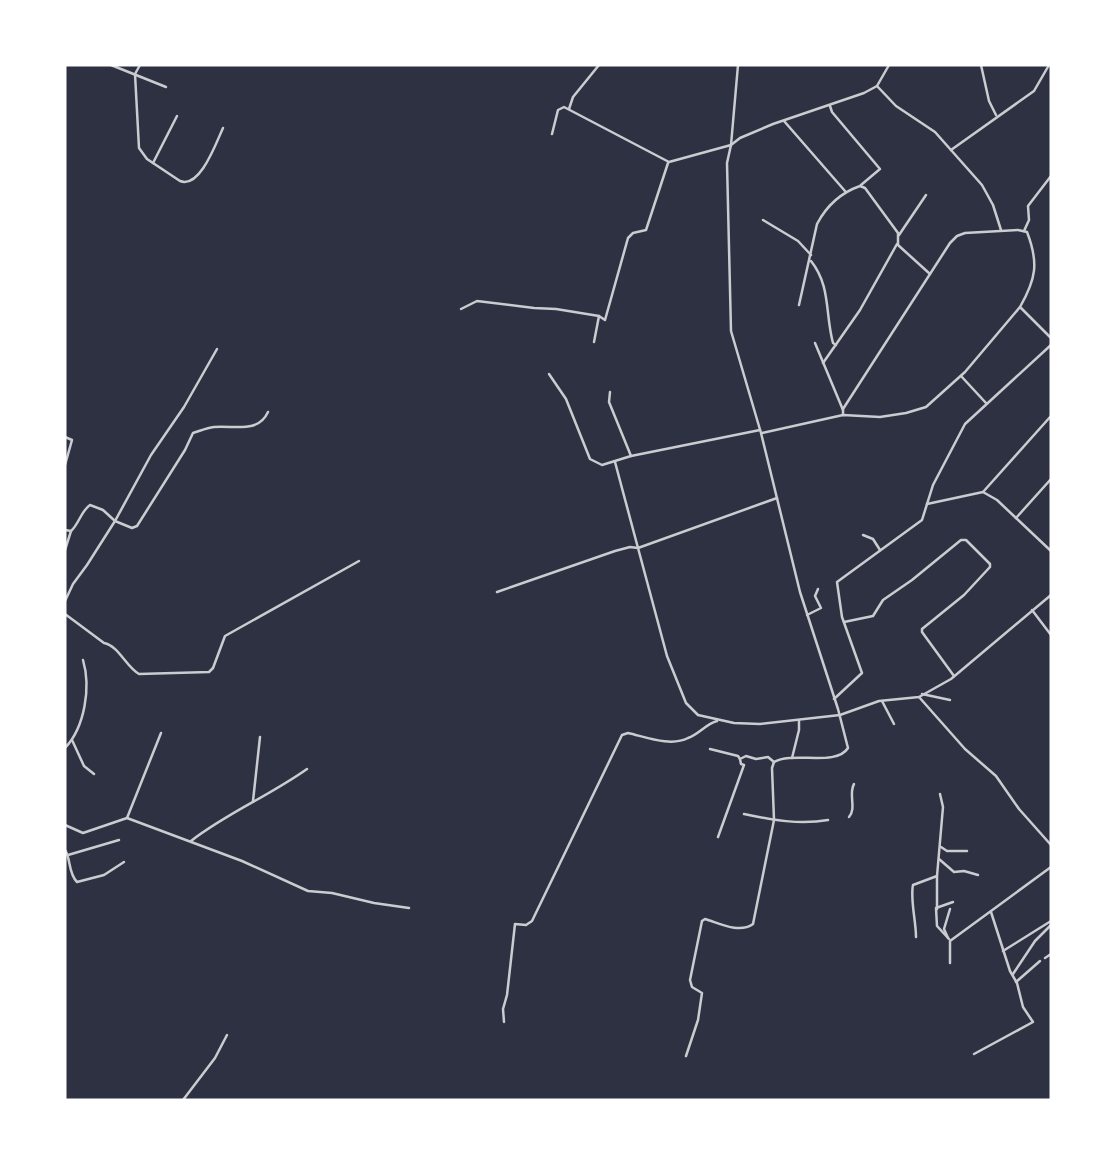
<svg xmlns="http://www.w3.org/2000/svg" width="1116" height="1165" viewBox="0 0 1116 1165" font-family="'DejaVu Sans',sans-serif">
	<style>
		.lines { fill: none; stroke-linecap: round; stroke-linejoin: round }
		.minor { stroke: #caccd0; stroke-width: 2.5 }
	</style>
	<rect width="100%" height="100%" fill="#2d3142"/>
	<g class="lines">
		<!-- minor -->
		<g class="minor">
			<polyline points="111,65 166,87"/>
			<path d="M140,65L135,74L139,148L147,159L180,181C200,189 216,143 223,128"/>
			<path d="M738,65L731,145L727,163L731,331L761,433L800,592L838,709L848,748C836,767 793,751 774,762"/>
			<polyline points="981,65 989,101 996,115"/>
			<polyline points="877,86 896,106 935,132 982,185 993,205 1001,230"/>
			<polyline points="830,106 832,112 880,169 861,185"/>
			<polyline points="569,109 573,97 599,65"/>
			<polyline points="784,121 845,191"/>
			<polyline points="552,134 558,110 564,107 669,162 731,145 740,138 773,124 864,93 877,86 889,65"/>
			<polyline points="951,150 1034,91 1049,65"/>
			<polyline points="153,163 177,116"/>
			<polyline points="763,220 798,241 811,255"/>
			<polyline points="1024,231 1029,220 1028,206 1051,176"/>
			<polyline points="899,235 926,195"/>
			<path d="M811,261C831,286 825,314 833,343L836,345"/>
			<path d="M799,305L817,224C827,205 840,193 860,186L865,188L898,233V245L930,274"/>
			<polyline points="461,309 477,301 534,308 556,309 599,316 605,320 628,238 633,233 646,230 668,163"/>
			<polyline points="594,342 599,316"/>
			<polyline points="815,343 843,410"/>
			<path d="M217,349L184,407L151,455L115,521L132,528L137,526L185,450L193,433C200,431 206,428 214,427C234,425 258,434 268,412"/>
			<polyline points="823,363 860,310 897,244"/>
			<polyline points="549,374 566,399 590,459 602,465 631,456 760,430"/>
			<polyline points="961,376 986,403"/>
			<polyline points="610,392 609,402 631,456"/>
			<path d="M843,415V409L950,243L957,236L965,233L1018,230L1027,232C1039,263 1036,279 1020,307L1051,338"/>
			<polyline points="762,433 843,415 880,417 906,413 926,407 965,372 1020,307"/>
			<polyline points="65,437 72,440 65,465"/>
			<polyline points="615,462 638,548 777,498"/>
			<polyline points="983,492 1051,416"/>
			<polyline points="927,504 983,492 997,500 1016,518 1051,479"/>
			<polyline points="1016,518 1051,551"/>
			<path d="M65,530L71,531C79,524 81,511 90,505L103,510L115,521L87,565L73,584L65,601"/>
			<polyline points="863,535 873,539 880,550"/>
			<polyline points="65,550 71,531"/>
			<polyline points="497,592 615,551 630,547 638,548 667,656 686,703 698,715 734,723 760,724 840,715 879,701 919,697 951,679 1051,595"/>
			<polyline points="1032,610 1051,635"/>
			<path d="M65,614L104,643C119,646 126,667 139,674L209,672L213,668L225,636L359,561"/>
			<polyline points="807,615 821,608 815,596 818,589"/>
			<polyline points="844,622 873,616 883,600 912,580 961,540 966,540 990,564 990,567 964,595 922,629 922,632 954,676"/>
			<polyline points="922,694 950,700"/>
			<polyline points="919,697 965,749 996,776 1019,809 1051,845"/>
			<polyline points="834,699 862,673 842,617 837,582 922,520 933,485 965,424 1051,345"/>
			<polyline points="882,701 894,724"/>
			<polyline points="72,740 84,766 94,774"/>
			<path d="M65,748C85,727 91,687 83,660"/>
			<polyline points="710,749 738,756 740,759"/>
			<polyline points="792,758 799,730 799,721"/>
			<polyline points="253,801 260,737"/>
			<path d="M744,814C772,820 800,825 828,820"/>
			<path d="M849,817C857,808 848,794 854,784"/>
			<polyline points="127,818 242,861 308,891 332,893 374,903 409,908"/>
			<polyline points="65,825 83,833 127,818 161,733"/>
			<polyline points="718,837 744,765 741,764 740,759 746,756 756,759 768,757 774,762"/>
			<path d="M191,841C227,813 269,796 307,769"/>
			<polyline points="941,847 947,851 967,851"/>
			<path d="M65,850C71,859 68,873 77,882L104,875L124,862"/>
			<polyline points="68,855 119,840"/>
			<polyline points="939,859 954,872 964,871 978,875"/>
			<polyline points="937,876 943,807 940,794"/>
			<path d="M916,937C916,921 910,899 913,885L937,876V909"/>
			<polyline points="948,938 944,929 950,909"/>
			<polyline points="949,939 937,926 936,908 953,902"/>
			<polyline points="1003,951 1051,921"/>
			<polyline points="1045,958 1051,954"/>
			<polyline points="950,963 950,941 1051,867"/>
			<polyline points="1013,974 1035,941 1051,925"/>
			<polyline points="1016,982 1040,961"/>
			<path d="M504,1022L503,1009L507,995L515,924L526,925L532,921L622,735L628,733C646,737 671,747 688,738C699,734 706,724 717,721"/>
			<polyline points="974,1054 1033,1022 1023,1007 1017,983 1010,971 991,912"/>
			<path d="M686,1056L698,1020L702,993L692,987L690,980L702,921L705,919C719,923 739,934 753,924L774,820L772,768L774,762"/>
			<polyline points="183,1100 215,1058 227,1035"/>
		</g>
	</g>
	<!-- border -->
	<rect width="1116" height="1165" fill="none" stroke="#ffffff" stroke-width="133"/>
</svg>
